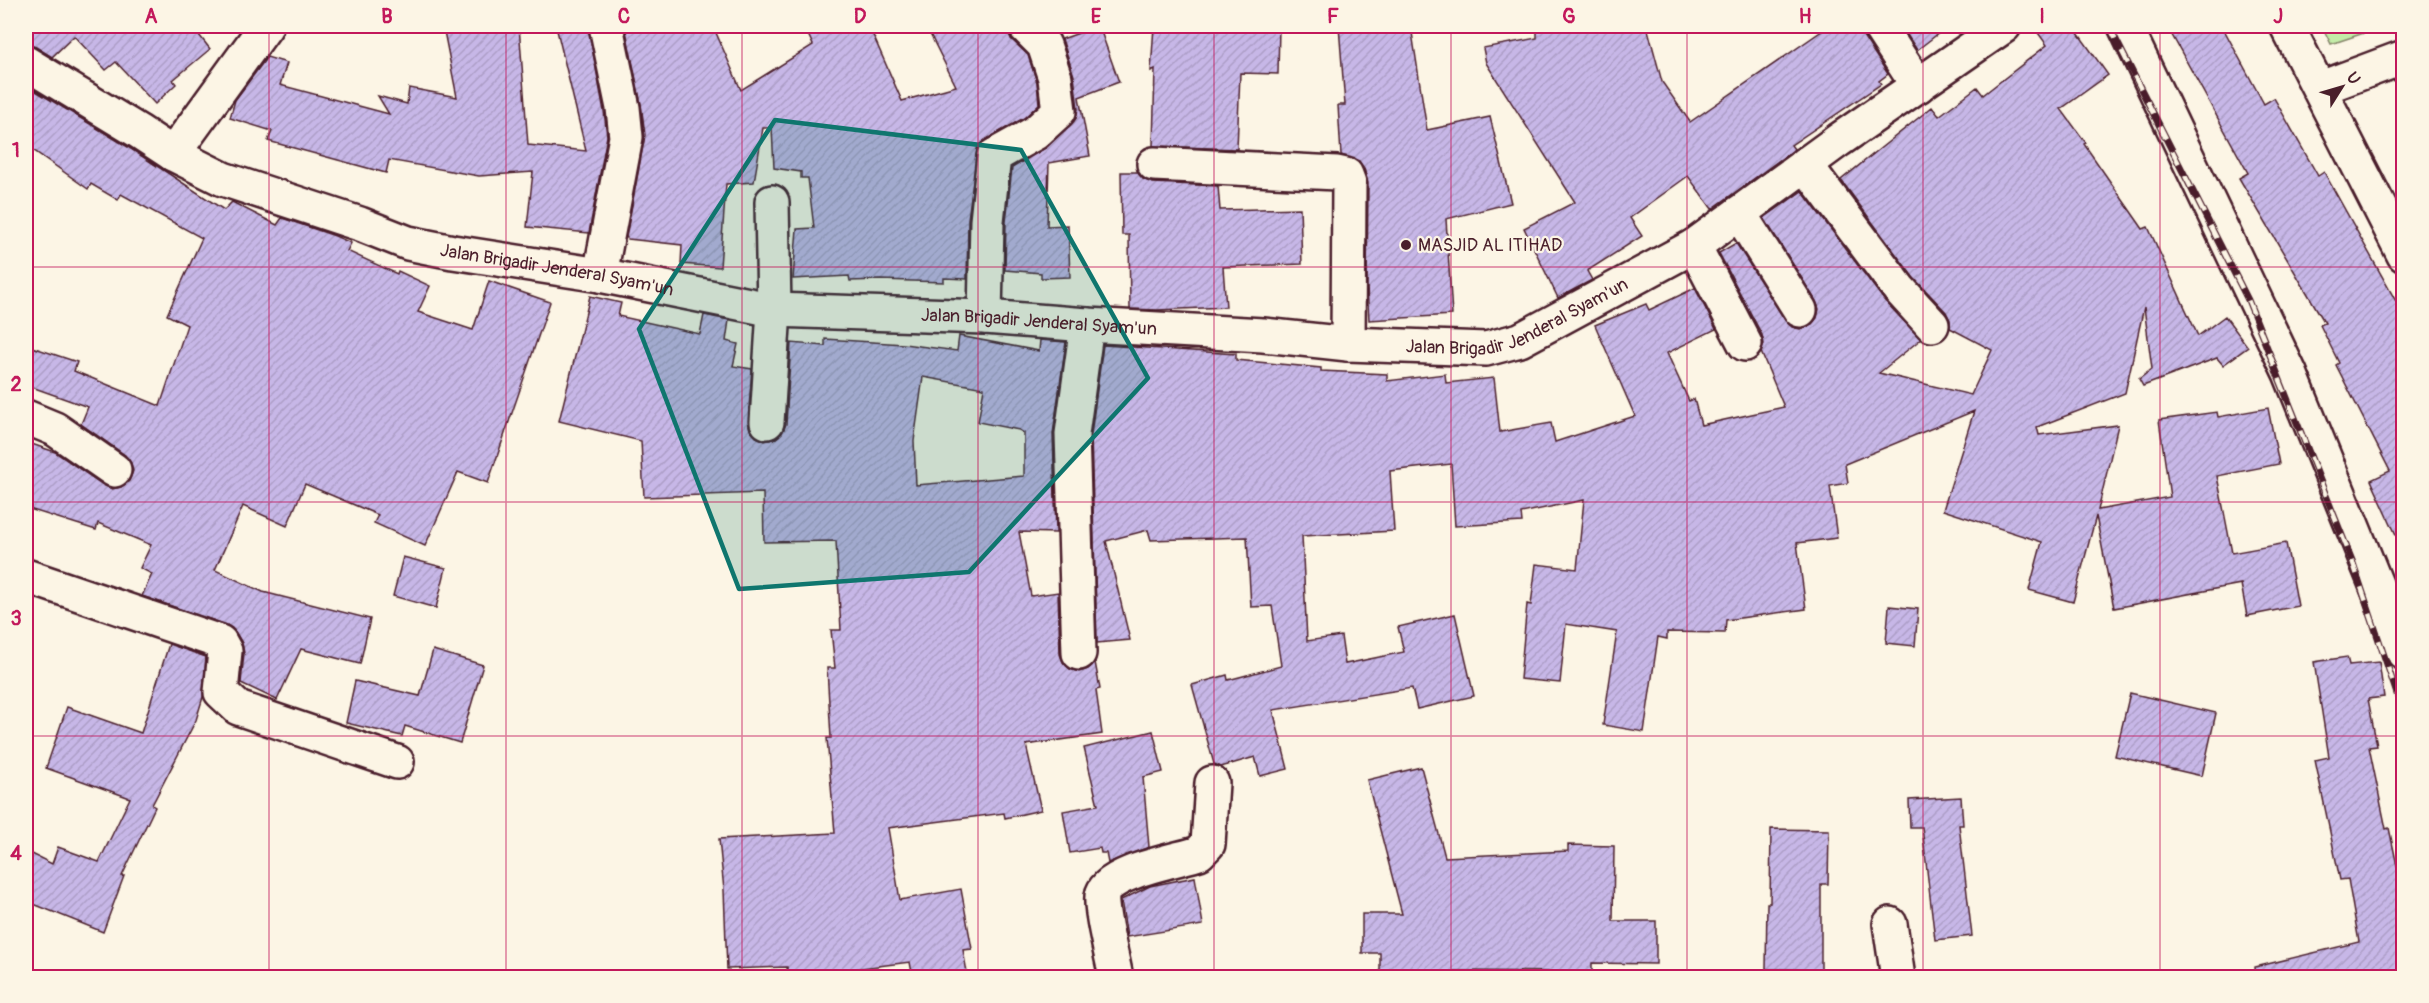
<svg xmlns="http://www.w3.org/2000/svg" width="2429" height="1003" viewBox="0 0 2429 1003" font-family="Pangolin,sans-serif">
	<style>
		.park { fill: #c3eca8; stroke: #86866a; stroke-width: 1.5 }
		.building { fill: url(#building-hatch); stroke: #4a1f2b; stroke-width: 1.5; fill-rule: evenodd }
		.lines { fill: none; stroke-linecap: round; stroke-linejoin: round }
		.minor-casing { stroke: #4a1f2b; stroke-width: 38 }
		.highway-casing { stroke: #4a1f2b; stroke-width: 38 }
		.minor { stroke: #fcf5e5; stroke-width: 33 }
		.highway { stroke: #fcf5e5; stroke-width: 33 }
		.rail-casing { stroke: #4a1f2b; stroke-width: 7 }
		.rail { stroke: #fcf5e5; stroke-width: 4.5; stroke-dasharray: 14; stroke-linecap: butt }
		.marked { fill: #0f766e; fill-opacity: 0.2; stroke: #0f766e; stroke-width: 4.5; stroke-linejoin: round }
		.grid { fill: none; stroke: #c2185b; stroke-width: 1.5; stroke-opacity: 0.55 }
		.poi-dot { fill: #4a1f2b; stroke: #fcf5e5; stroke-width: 2 }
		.labels { text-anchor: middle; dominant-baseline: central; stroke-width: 4.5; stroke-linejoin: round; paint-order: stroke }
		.poi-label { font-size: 18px; fill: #4a1f2b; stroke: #fcf5e5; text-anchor: start }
		.street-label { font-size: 18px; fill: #4a1f2b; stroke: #fcf5e5 }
		.neatline { fill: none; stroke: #c2185b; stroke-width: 2 }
		.grid-label { font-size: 20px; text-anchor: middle; font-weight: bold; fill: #c2185b }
	</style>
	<defs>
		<pattern id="building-hatch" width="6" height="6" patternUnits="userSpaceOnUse" patternTransform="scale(1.5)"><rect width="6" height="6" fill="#c7b7e7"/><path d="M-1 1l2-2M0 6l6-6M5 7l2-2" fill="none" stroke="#ac9dc6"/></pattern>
	</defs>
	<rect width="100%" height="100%" fill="#fcf5e5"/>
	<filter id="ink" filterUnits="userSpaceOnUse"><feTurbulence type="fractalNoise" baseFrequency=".0167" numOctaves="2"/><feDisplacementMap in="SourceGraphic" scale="12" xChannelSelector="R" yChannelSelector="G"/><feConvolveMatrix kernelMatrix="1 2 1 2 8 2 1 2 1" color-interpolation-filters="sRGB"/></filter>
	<g filter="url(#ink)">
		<!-- park -->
		<polygon class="park" points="2322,26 2385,26 2331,44"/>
		<!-- building -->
		<g class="building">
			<polygon points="26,26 192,26 210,49 173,80 176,84 155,104 116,62 106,70 74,36 52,57 36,47 26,44"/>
			<polygon points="443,26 519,26 528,145 586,151 556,26 588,26 604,111 607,136 589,233 527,227 533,172 479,176 389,160 386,173 268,141 272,131 230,118 235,100 267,57 287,63 280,85 389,114 378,96 407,104 409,88 457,97"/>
			<polygon points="625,26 713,26 741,90 813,45 804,26 869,26 902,101 956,86 926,26 1007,26 1011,39 1028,55 1037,82 1039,104 1024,118 985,140 978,146 968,219 967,279 944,278 944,282 880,280 850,281 849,276 793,279 797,229 814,228 808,178 801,178 801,172 774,168 772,128 763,128 754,182 726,184 720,267 681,264 682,245 628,239 626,237 645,135 641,104"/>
			<polygon points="1099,26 1119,82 1079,97 1090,156 1049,163 1047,226 1068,225 1070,277 1041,278 1041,273 1005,270 1006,222 1012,168 1047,147 1076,118 1078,109 1074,76 1062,39"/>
			<polygon points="1154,26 1279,26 1278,74 1240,73 1237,149 1153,146 1155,69 1151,71"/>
			<polygon points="1339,26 1411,26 1427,130 1490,117 1511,203 1446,219 1452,315 1369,320 1367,287 1368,183 1364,168 1359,161 1341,155 1338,105 1345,105"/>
			<polygon points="1537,26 1647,26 1662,82 1690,122 1829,26 1861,26 1863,36 1888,74 1879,81 1881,84 1791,145 1794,149 1792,151 1712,209 1688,176 1630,218 1642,236 1587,271 1592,280 1558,298 1524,228 1575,202 1486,63 1483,48 1537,38"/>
			<polygon points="1901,26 1948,26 1917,50"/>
			<polygon points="2033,26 2073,26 2108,75 2061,109 2086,143 2084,144 2143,229 2148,227 2198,336 2225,316 2248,347 2223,365 2217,358 2143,386 2139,379 2152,369 2144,307 2125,393 2037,427 2039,435 2118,425 2098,510 2170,497 2159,420 2217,412 2218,417 2268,408 2279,464 2217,476 2232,553 2286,543 2298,606 2247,616 2241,584 2114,608 2096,516 2073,602 2029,590 2042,542 1943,510 1974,411 1845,464 1848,483 1830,486 1837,538 1797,543 1806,609 1726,620 1725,633 1667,632 1667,639 1658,637 1644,732 1603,725 1617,632 1566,624 1560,683 1520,679 1527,604 1531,605 1536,564 1577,569 1584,500 1521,513 1522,522 1455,526 1451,464 1390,471 1394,531 1302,536 1307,641 1341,636 1345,664 1404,652 1398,627 1455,614 1474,696 1417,709 1412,688 1273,710 1288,769 1260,776 1255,757 1221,767 1214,764 1192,685 1227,675 1228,680 1281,666 1272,606 1251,607 1247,537 1151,540 1148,530 1106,541 1130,640 1097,643 1091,435 1103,345 1236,354 1236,360 1321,368 1321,371 1387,374 1387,381 1445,374 1446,383 1494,378 1500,432 1551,423 1555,442 1635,416 1595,325 1646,304 1649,310 1695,288 1716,329 1667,353 1689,401 1694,399 1701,425 1784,407 1761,352 1764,344 1762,335 1719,253 1736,243 1785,320 1792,327 1800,329 1810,326 1817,318 1819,309 1816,301 1764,218 1802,191 1884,300 1921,339 1879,373 1971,395 1992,350 1950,328 1950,320 1946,312 1913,277 1841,180 1932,107 1939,116 1977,87 1983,95 2047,45"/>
			<polygon points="2167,26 2222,26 2264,104 2274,98 2318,176 2324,172 2403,314 2403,550 2371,480 2390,471 2336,365 2339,363 2320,325 2325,323 2239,178 2248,173"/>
			<polygon points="26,85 128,147 224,210 232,202 277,225 282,218 335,236 351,243 347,251 397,274 398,271 430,286 418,312 473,330 489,281 550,302 488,483 458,472 425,546 374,523 378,515 305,484 287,526 243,506 215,570 263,592 370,619 360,664 301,649 277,700 241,683 244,653 242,643 236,633 227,625 142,596 152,574 140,568 151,545 98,523 96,530 26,508 26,442 55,452 103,485 112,489 121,487 129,481 133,471 131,463 125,455 81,424 88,407 26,385 26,345 77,362 74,371 160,406 187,325 167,315 202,238 121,194 118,200 91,184 88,189 26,145"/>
			<polygon points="1121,172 1137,172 1143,179 1153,183 1218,186 1220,210 1300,208 1302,264 1223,267 1226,307 1157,310 1130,309 1129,235 1122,235"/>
			<path d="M590,296L621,303L618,316L700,334L704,315L729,320L726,341L738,344L733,366L752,369L748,421L750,430L756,437L765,441L776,438L782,433L786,424L791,343L825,346V339L904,344L957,351L959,336L1039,351L1040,340L1066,342L1053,434L1056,533L1019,532L1031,596L1058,592L1060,654L1063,662L1070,669L1079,672L1088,669L1095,662L1100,689L1096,690L1102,734L1026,745L1041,810L1005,818L1004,813L888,828L900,900L961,889L972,949L963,950L968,978H913L910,962L846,970L847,978H788L787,967L727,969L724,890L719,839L835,833L827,738H831L827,668H835L831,630H841L836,541L764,542L763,493L644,497L641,441L559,421ZM923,377L984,388L978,422L1019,430L1024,433V476L916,485L914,441Z"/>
			<polygon points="403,557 446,568 436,608 393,596"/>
			<polygon points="1889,606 1918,609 1915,646 1886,643"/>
			<polygon points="169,644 206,657 203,697 196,720 152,805 155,807 122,876 124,876 103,932 26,901 26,851 52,864 58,847 99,862 130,798 46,768 67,707 141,733"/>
			<polygon points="433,650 483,665 460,743 405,726 402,736 346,723 355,681 420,696"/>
			<polygon points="2347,657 2349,665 2379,662 2384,697 2368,699 2377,746 2369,747 2386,829 2389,828 2399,875 2403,874 2403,978 2256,978 2255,967 2359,942 2348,879 2340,880 2315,760 2329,757 2314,662"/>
			<polygon points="2130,693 2216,713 2202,776 2115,756"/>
			<polygon points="1153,731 1163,772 1143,777 1149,847 1108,863 1106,853 1101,853 1100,848 1070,853 1063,811 1098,805 1084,748"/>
			<polygon points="1421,767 1445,857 1568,851 1568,845 1614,846 1613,921 1656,921 1656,964 1592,963 1592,978 1565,978 1565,972 1454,971 1454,978 1380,978 1380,953 1362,953 1362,914 1402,914 1367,780"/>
			<polygon points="1961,797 1963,825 1959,825 1972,936 1935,940 1922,827 1910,827 1909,800"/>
			<polygon points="1771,829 1829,830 1828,884 1821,884 1821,970 1766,969 1767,903 1770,903"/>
			<polygon points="1195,877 1203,925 1127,937 1121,900 1150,886"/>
		</g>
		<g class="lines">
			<!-- minor casing -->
			<g class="minor-casing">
				<g id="minor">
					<polyline points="1879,26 1918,86"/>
					<polyline points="2125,26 2290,373 2404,653"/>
					<path id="s1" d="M26,63L138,131L173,154L223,179L360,224L408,243L453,252L600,275L774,310L985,317L1087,325L1263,335L1348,344L1486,349L1520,340L1694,246L1839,140L2004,26"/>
					<polyline points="173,154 266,26"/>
					<polyline points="1154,164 1337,173 1346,175 1349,183 1348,344"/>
					<polyline points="1805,164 1899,289 1932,325"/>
					<polyline points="1739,213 1800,310"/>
					<polyline points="1694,246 1745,344"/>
					<polyline points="600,275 626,137 623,108 606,26"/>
					<polyline points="985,317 987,221 994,156 1035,133 1059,111 1055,78 1044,45 1025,26"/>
					<polyline points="26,417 55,429 114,470"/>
					<polyline points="767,422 774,310 772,202"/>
					<polyline points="26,576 220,642 225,651 221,692 238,708 397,762"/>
					<polyline points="1079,653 1072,434 1087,325"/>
					<polyline points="1890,924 1898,978"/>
					<path d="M1116,978C1113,960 1100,911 1102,896C1105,872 1179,860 1199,853L1208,844L1212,783"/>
				</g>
			</g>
			<!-- highway casing -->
			<g class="highway-casing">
				<g id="highway">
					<polyline points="2287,26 2404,255"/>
					<polyline points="2321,88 2404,57"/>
				</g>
			</g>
			<!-- minor -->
			<use href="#minor" class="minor"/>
			<!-- highway -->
			<use href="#highway" class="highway"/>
			<!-- rail casing -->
			<g class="rail-casing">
				<polyline id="rail" points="2109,26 2248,300 2353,563 2404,715"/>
			</g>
			<!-- rail -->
			<use href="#rail" class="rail"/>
		</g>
	</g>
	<!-- marked area -->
	<path class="marked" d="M775,120L1021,150L1148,378L969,572L739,589L639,329Z"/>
	<!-- grid -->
	<path class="grid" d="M269,26V978M506,26V978M742,26V978M978,26V978M1214,26V978M1451,26V978M1687,26V978M1923,26V978M2160,26V978M26,267H2404M26,502H2404M26,736H2404"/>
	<!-- markers -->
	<circle class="poi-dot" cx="1406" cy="245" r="6"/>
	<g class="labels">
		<!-- poi labels -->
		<g class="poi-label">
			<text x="1418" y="245">MASJID AL ITIHAD</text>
		</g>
		<!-- street labels -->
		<g class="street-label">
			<text stroke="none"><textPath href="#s1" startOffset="576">Jalan Brigadir Jenderal Syam'un</textPath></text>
			<text stroke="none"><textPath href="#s1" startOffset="1548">Jalan Brigadir Jenderal Syam'un</textPath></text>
			<text stroke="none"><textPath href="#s1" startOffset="1062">Jalan Brigadir Jenderal Syam'un</textPath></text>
		</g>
	</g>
	<!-- margin -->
	<rect width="2429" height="1003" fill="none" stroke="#fcf5e5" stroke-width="66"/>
	<!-- north arrow -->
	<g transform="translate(2342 87) rotate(53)" stroke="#fcf5e5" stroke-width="4.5" paint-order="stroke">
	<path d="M0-4.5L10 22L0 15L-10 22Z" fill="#4a1f2b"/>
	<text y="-9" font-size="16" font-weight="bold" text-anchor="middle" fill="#4a1f2b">U</text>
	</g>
	<rect x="33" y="33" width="2363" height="937" class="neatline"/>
	<g class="grid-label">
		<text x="151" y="23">A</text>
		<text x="387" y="23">B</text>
		<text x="624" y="23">C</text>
		<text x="860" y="23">D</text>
		<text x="1096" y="23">E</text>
		<text x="1333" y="23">F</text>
		<text x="1569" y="23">G</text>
		<text x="1805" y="23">H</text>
		<text x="2042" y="23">I</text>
		<text x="2278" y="23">J</text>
		<text x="16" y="157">1</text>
		<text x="16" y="391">2</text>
		<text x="16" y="625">3</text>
		<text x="16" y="860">4</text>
	</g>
</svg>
